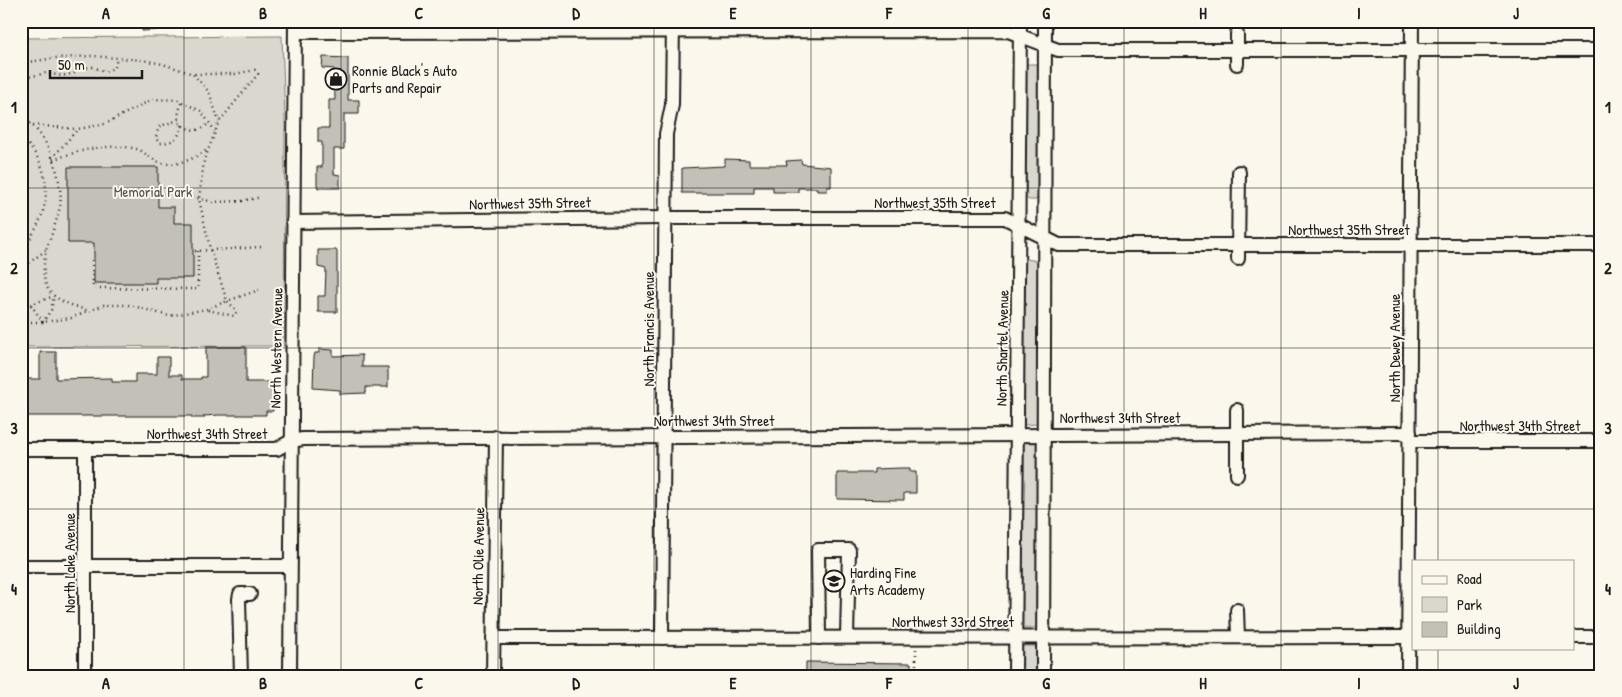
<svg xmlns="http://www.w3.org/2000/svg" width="1622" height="697" viewBox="0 0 1622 697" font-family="'Patrick Hand',sans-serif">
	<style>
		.green { fill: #dad7ce; stroke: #7b7a75 }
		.building { fill: #c3c0b8; stroke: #1c1c1c }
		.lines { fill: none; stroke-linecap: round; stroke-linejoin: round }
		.minor-casing { stroke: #1c1c1c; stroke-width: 16 }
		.path { stroke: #1c1c1c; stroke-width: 2.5; stroke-dasharray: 1 4; stroke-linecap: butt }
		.minor { stroke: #fbf7ec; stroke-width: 12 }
		.grid { fill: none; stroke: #1c1c1c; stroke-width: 1; stroke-opacity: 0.55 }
		.labels { text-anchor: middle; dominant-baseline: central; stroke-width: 4; stroke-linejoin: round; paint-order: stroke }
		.poi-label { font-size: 15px; fill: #1c1c1c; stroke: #fbf7ec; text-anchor: start }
		.park-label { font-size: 15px; fill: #555451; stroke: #fbf7ec }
		.street-label { font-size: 15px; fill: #1c1c1c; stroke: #fbf7ec }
		.neatline { fill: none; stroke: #1c1c1c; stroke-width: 2 }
		.grid-label { font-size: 16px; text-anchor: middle; font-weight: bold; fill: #1c1c1c }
	</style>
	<rect width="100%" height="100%" fill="#fbf7ec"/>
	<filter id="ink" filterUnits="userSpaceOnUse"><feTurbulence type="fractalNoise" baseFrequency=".02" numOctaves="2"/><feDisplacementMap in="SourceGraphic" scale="10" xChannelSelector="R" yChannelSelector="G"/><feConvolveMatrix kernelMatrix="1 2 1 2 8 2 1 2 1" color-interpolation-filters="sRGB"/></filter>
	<g filter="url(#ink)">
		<!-- green -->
		<g class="green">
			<polygon points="282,36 285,119 284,346 21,347 21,38"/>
			<polygon points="1026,64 1036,64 1039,66 1039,195 1036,200 1029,200 1025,197"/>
			<polygon points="1026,259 1039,261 1037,424 1023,425 1024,261"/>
			<polygon points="1022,441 1038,441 1037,628 1023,628 1020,625"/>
			<rect x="1021" y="646" width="16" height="30"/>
		</g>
		<!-- building -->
		<g class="building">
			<polygon points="142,21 157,21 157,30 142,31"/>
			<polygon points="323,57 348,58 348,100 359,100 359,114 344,114 344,149 334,149 334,174 340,175 340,188 318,188 317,185 317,167 322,167 322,142 318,142 318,128 329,128 329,100 335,100 334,69 322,68"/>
			<polygon points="725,159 749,160 749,165 787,165 786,161 801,160 802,164 831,167 831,187 827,187 827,191 817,191 817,188 798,188 798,192 773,192 773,187 754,187 754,193 682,193 682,168 725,166"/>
			<polygon points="68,167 158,167 158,207 174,207 174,223 193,223 193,278 156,278 156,283 94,283 94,243 68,243"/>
			<polygon points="318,250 337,250 337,312 318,312 318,296 325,296 326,269 318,267"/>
			<polygon points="206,347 246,347 246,382 272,382 273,411 266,411 266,415 219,415 204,416 204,418 192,418 192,416 24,416 23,379 40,379 40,352 56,352 56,379 112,378 112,382 135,382 135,374 157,374 157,357 169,357 169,375 182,375 182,379 201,379 201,377 206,377"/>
			<polygon points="319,349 333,350 333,356 362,355 362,367 388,367 388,387 366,387 366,393 340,394 340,390 313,388 314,357 315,353 319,353"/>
			<polygon points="901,468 910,468 910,472 916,472 916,493 904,493 904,500 837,499 837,473 874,473 874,469"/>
			<polygon points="806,662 911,663 911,676 806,676"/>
		</g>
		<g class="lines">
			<!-- minor casing -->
			<g class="minor-casing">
				<g id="minor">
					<polyline points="295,32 1008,31 1058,50 1601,50"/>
					<polyline points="1237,34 1237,64"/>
					<polyline points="293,222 665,218 1005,218 1059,245 1601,245"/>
					<polyline points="1238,259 1239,172"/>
					<polyline points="1237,410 1237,475"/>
					<polyline points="1410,441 1601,441"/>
					<polyline points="21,449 277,449 291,441 303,439 1410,433"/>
					<polyline points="85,449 85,676"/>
					<polyline points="21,566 290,566"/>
					<polyline points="1237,610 1238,637"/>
					<polyline points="1573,637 1601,637"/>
					<polyline points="493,638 1413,637"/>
					<polyline points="662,638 666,134 672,105 673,21"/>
					<polyline points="819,638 818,550 849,550 847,637"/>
					<polyline points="241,676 239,599 240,594 250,594"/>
					<polyline points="290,676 295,21"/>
					<polyline points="493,676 496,437"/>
					<polyline points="1015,676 1020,21"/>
					<polyline points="1043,676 1045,21"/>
					<polyline points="1408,676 1412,21"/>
				</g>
			</g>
			<!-- path -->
			<g class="path">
				<polyline points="21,63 56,58 92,56 143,60 163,64 193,74 209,92 219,122"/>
				<polyline points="21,73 28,77 46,73 62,76 75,73 81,68 93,67 106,72 115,67 117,58"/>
				<path d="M181,103L178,116L180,124C190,131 200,133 209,123"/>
				<path d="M21,118C47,128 64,180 60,206C57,221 51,236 46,250"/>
				<path d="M179,120L160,126L157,132L156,139L160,143C172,143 180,138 182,125"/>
				<polyline points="33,125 77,129"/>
				<path d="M21,138C49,161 53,199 35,230C31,237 28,244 21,248"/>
				<polyline points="52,158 78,129 105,124 153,99 178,100 201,111 215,131"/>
				<path d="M53,160C79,150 105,144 133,148C141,149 146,155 153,159C171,170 192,160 207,150"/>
				<polyline points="158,194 182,194 213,202 242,201 261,197"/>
				<polyline points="195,251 261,247"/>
				<polyline points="92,260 93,288 198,289 198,251"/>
				<path d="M21,269L46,250C38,293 51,299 89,311"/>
				<polyline points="31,305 43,322 51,310 54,296"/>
				<polyline points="21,308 54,296"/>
				<polyline points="208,310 234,316 237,311 227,301 259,290"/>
				<polyline points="21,322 43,322 71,318 104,305 130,305 169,316 207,309 227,301 210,249 199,199 204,161 219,122 258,74 255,70 235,74 193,74"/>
				<polyline points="916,649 916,669"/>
			</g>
			<!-- minor -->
			<use href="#minor" class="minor"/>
		</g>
	</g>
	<!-- grid -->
	<path class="grid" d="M184,21V676M341,21V676M498,21V676M654,21V676M811,21V676M968,21V676M1124,21V676M1281,21V676M1438,21V561M21,188H1601M21,348H1601M21,509H1601M1438,648V676"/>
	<!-- icons -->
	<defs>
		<g id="shop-ring" transform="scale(1.125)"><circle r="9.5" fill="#fbf7ec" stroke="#1c1c1c" stroke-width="1.5"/><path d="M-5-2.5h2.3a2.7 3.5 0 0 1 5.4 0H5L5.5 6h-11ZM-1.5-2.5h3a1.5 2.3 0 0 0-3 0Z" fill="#1c1c1c"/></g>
		<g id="school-ring" transform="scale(1.125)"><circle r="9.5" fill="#fbf7ec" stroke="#1c1c1c" stroke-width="1.5"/><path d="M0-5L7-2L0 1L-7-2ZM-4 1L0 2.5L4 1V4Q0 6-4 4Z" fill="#1c1c1c"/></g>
	</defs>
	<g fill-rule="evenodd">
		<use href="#shop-ring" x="336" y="79"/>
		<use href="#school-ring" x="834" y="581"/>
	</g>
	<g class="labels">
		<!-- poi labels -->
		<g class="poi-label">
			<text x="352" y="70">Ronnie Black's Auto<tspan x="352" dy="17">Parts and Repair</tspan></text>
			<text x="850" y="572">Harding Fine<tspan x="850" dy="17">Arts Academy</tspan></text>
		</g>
		<!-- park labels -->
		<g class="park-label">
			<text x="153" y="191">Memorial Park</text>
		</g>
		<!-- street labels -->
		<g class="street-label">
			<text x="935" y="202">Northwest 35th Street</text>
			<text transform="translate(530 203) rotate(-1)">Northwest 35th Street</text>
			<text x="1349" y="229">Northwest 35th Street</text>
			<text transform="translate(648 329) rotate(-90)">North Francis Avenue</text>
			<text transform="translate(276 348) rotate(-89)">North Western Avenue</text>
			<text transform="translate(1002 348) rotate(-89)">North Shartel Avenue</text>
			<text transform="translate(1394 348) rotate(-90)">North Dewey Avenue</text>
			<text x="1120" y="417">Northwest 34th Street</text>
			<text x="714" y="420">Northwest 34th Street</text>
			<text x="1520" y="425">Northwest 34th Street</text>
			<text x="207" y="433">Northwest 34th Street</text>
			<text transform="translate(478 556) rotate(-89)">North Olie Avenue</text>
			<text transform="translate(69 563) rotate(-90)">North Lake Avenue</text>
			<text x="953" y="621">Northwest 33rd Street</text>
		</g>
	</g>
	<!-- margin -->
	<rect width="1622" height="697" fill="none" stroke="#fbf7ec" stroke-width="55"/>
	<!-- legend -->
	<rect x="1412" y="560" width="162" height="90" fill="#fbf7ec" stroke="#a29f99"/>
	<rect x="1422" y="576" width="25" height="8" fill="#fbf7ec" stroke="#a29f99"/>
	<text x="1457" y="584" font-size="15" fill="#1c1c1c">Road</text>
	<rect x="1422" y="597" width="25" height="15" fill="#dad7ce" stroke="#a29f99"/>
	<text x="1457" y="610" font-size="15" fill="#1c1c1c">Park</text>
	<rect x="1422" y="622" width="25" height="15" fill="#c3c0b8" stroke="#a29f99"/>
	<text x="1457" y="634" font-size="15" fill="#1c1c1c">Building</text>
	<!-- scale -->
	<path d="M50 70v8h92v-8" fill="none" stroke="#1c1c1c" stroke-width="2.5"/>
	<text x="58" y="70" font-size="15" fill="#1c1c1c" stroke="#fbf7ec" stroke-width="4" paint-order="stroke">50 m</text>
	<rect x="28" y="28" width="1566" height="642" class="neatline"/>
	<g class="grid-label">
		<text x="106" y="19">A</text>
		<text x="263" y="19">B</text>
		<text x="419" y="19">C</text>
		<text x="576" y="19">D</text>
		<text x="733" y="19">E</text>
		<text x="889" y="19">F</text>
		<text x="1046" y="19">G</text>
		<text x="1203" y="19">H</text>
		<text x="1359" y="19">I</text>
		<text x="1516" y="19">J</text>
		<text x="14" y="113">1</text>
		<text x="1608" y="113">1</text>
		<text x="14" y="274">2</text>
		<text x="1608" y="274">2</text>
		<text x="14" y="434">3</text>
		<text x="1608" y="434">3</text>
		<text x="14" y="595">4</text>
		<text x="1608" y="595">4</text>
		<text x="106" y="689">A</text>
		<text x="263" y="689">B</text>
		<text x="419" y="689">C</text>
		<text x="576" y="689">D</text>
		<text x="733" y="689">E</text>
		<text x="889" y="689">F</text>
		<text x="1046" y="689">G</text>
		<text x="1203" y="689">H</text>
		<text x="1359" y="689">I</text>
		<text x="1516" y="689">J</text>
	</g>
</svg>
